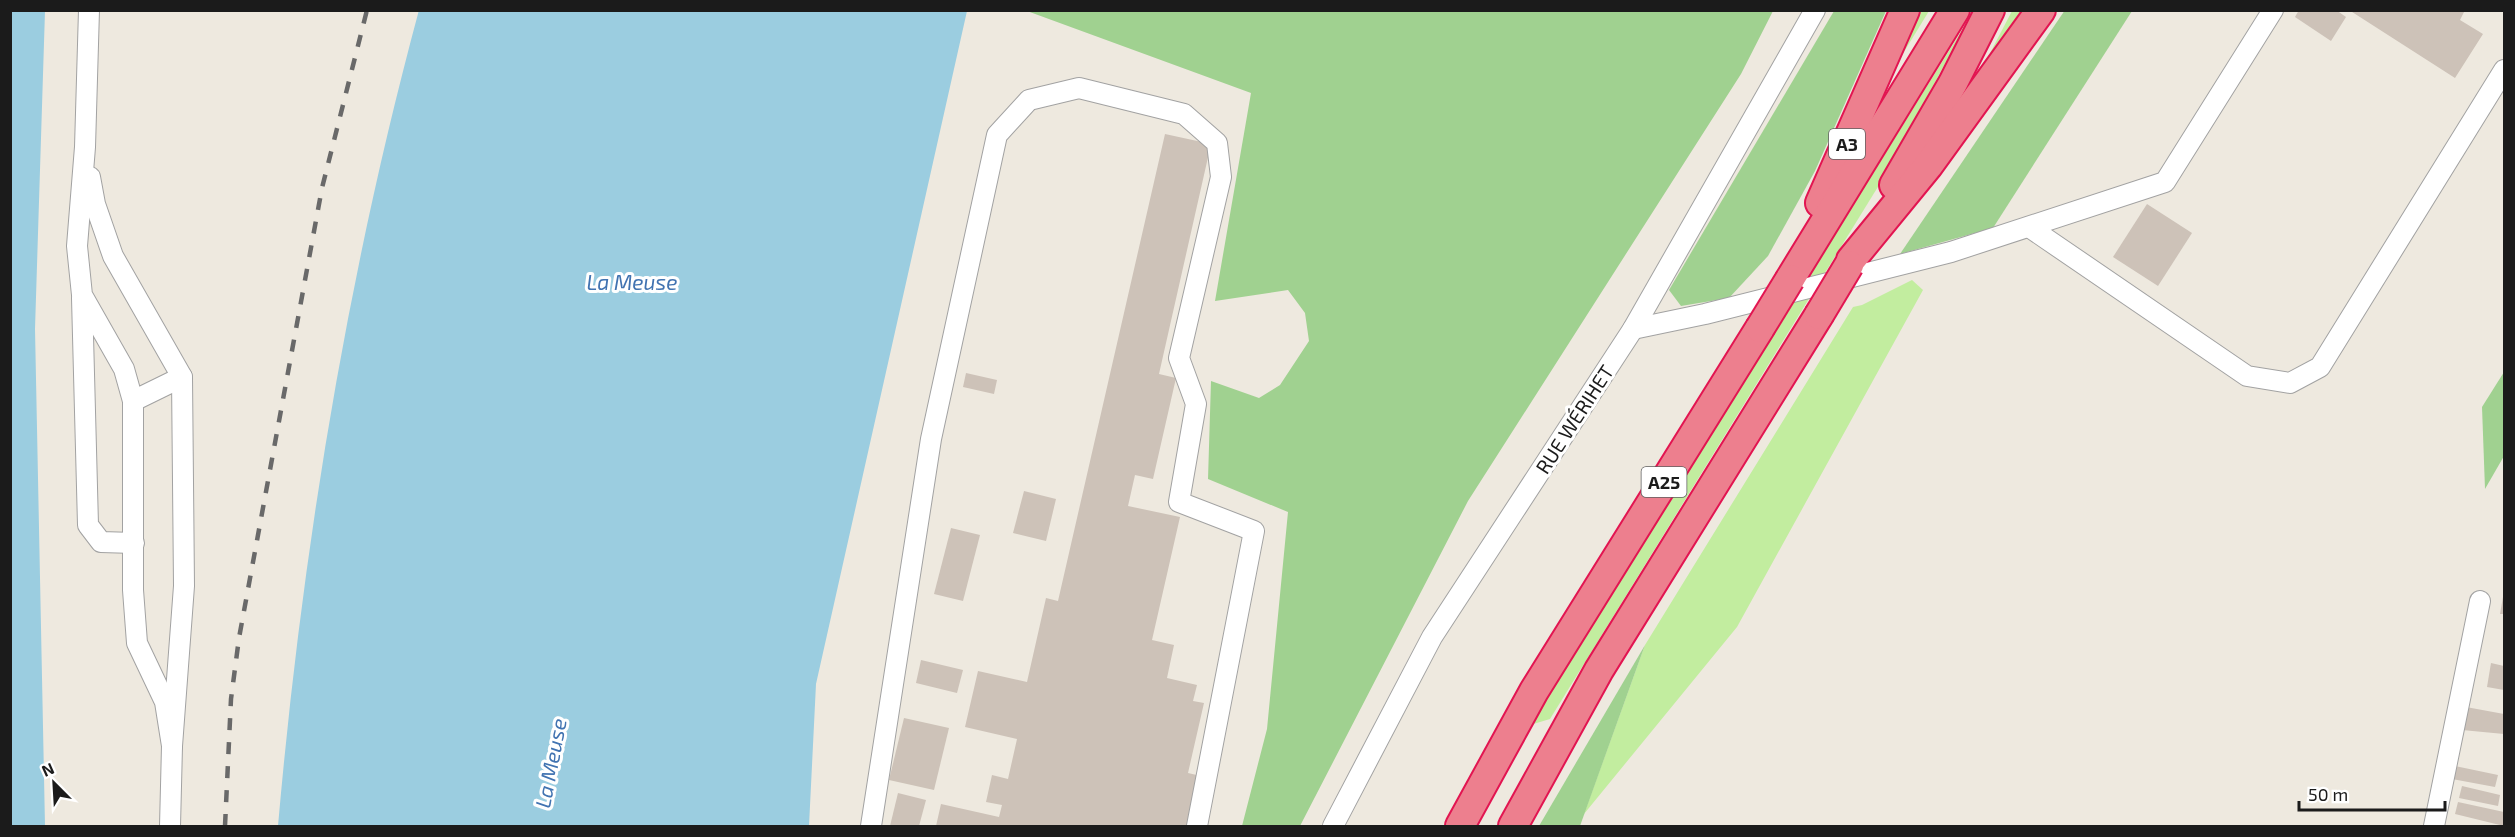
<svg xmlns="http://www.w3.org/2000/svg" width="2515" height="837" viewBox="0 0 2515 837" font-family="'Exo 2',sans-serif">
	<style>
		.grass { fill: #c2ed9f }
		.forest { fill: #a0d190 }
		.water { fill: #9bcde0 }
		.building { fill: #cdc2b8 }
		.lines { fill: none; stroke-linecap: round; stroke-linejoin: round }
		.minor-casing { stroke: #a2a2a2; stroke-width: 22 }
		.highway-casing { stroke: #e21551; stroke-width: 32 }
		.minor { stroke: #fff; stroke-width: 20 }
		.highway { stroke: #ed7f8e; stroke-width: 28 }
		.rail { stroke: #696969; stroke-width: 4.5; stroke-dasharray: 12 12; stroke-linecap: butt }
		.highway-bridge-casing { stroke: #e21551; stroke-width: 32; stroke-linecap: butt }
		.highway-bridge { stroke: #ed7f8e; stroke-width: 28 }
		.labels { text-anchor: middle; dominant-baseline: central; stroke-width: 6; stroke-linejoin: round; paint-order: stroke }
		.shield { fill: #fff; stroke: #5f5f5f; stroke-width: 1.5 }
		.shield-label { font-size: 18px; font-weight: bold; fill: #1b1b1b }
		.street-label { font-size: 20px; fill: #1b1b1b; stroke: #fff }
		.water-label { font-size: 21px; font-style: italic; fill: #4173b1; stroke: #fff }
	</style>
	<rect width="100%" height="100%" fill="#eee9df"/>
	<!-- grass -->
	<g class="grass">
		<polygon points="1917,11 1929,11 1888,78"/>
		<polygon points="2012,11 2023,11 1988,57"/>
		<polygon points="1970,17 1884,177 1550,719 1530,725"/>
		<polygon points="1912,280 1923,290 1737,627 1584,814 1645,645 1853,307 1862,305"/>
	</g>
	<!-- forest -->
	<g class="forest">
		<polygon points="2065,10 2132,11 1993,228 1900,254"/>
		<polygon points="1027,11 1773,11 1741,74 1468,501 1300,826 1242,826 1267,729 1288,512 1208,479 1211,381 1259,398 1280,385 1309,341 1305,313 1288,290 1215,301 1251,93"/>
		<polygon points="1834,11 1886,11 1815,171 1768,256 1729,298 1681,306 1669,290"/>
		<polygon points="2504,372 2504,456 2485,489 2482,407"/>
		<polygon points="1645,645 1580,826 1539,826"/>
	</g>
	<!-- water -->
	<g class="water">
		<path d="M419,10L967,11L816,684L809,826H278C302,552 347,277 419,10Z"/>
		<polygon points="10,11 45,11 35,329 45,826 10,826"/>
	</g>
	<!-- building -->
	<g class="building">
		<polygon points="2299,10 2336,10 2346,17 2331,41 2295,17"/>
		<polygon points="2349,10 2465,10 2460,20 2483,34 2455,78"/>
		<polygon points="1165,134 1211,144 1159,374 1176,378 1153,479 1135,475 1128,506 1180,517 1152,640 1174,645 1167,678 1197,685 1193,701 1204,703 1188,773 1201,776 1190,826 936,826 941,804 999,817 1002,805 986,802 992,775 1008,779 1017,739 965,727 978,671 1027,682 1046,598 1058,601"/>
		<polygon points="2147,204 2192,233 2158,286 2113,257"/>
		<polygon points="966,373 997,380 994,394 963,387"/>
		<polygon points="1024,491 1056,499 1046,541 1013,533"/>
		<polygon points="951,528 980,535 963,601 934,594"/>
		<polygon points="2503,597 2504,597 2504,614 2500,614"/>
		<polygon points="921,660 963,670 957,693 916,683"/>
		<polygon points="2491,663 2504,666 2504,690 2487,687"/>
		<polygon points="2466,707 2504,714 2504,734 2462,730"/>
		<polygon points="904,718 949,728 934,790 889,780"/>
		<polygon points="2455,766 2498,775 2495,787 2452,779"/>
		<polygon points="2462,786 2500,795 2498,806 2459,798"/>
		<polygon points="898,793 926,800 919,826 890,826"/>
		<polygon points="2458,802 2504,812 2504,826 2455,814"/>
	</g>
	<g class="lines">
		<!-- minor casing -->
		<g class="minor-casing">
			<g id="minor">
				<polyline points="89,10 85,147 77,246 82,295 124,369 133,401 133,590 137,643 165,702 172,746"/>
				<polyline points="90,177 95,204 113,256 182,377 184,586 172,746 170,826"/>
				<polyline points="2029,227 2247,376 2290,383 2320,367 2504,70"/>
				<polyline points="82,298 88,525 101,542 134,543"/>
				<polyline points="1633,329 1705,314 1951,252 2165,182 2273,10"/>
				<polyline points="133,401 182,377"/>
				<polyline points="871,826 931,439 997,135 1029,100 1079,88 1184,114 1217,143 1221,177 1179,358 1196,404 1179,502 1254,531 1197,826"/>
				<polyline points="1333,826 1432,637 1633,329 1815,10"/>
				<polyline points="2434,826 2480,601"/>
			</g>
		</g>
		<!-- highway casing -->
		<g class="highway-casing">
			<g id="highway">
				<polyline points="1894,185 1953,83 1990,10"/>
				<polyline points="1820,203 1905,10"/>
				<polyline points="1851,260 1928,166 2041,10"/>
				<polyline points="1790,279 1955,10"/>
				<polyline points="1460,826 1534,691 1760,328"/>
				<polyline points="1513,826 1599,670 1819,315"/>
			</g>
		</g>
		<!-- minor -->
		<use href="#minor" class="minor"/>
		<!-- highway -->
		<use href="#highway" class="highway"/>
		<!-- rail -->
		<polyline class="rail" points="225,826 231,699 239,638 322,188 367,10"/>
		<!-- highway-bridge casing -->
		<g class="highway-bridge-casing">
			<g id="highway-bridge">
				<polyline points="1819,315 1849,265"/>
				<polyline points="1760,328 1790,279"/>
			</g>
		</g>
		<!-- highway-bridge -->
		<use href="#highway-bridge" class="highway-bridge"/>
	</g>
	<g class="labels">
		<!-- shield labels -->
		<g class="shield">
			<rect x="1829" y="129" width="36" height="30" rx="4.5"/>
			<rect x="1641.5" y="467" width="45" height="30" rx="4.5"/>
		</g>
		<g class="shield-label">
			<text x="1847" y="144">A3</text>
			<text x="1664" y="482">A25</text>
		</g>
		<!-- street labels -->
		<g class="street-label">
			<text transform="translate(1574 419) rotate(-57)">RUE WÉRIHET</text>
		</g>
		<!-- water labels -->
		<g class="water-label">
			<text x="632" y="281">La Meuse</text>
			<text transform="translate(550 763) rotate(-79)">La Meuse</text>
		</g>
	</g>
	<!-- border -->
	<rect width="2515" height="837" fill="none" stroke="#1b1b1b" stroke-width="24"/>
	<!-- north arrow -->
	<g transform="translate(54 783) rotate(336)" stroke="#ffffff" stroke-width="4.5" paint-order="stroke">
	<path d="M0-4.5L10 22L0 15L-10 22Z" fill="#1b1b1b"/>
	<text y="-9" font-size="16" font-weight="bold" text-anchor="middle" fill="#1b1b1b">N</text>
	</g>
	<!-- scale -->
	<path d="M2299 801v9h146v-9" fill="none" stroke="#1b1b1b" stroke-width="3"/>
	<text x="2308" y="801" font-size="18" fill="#1b1b1b" stroke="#ffffff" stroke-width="4.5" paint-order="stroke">50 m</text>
</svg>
